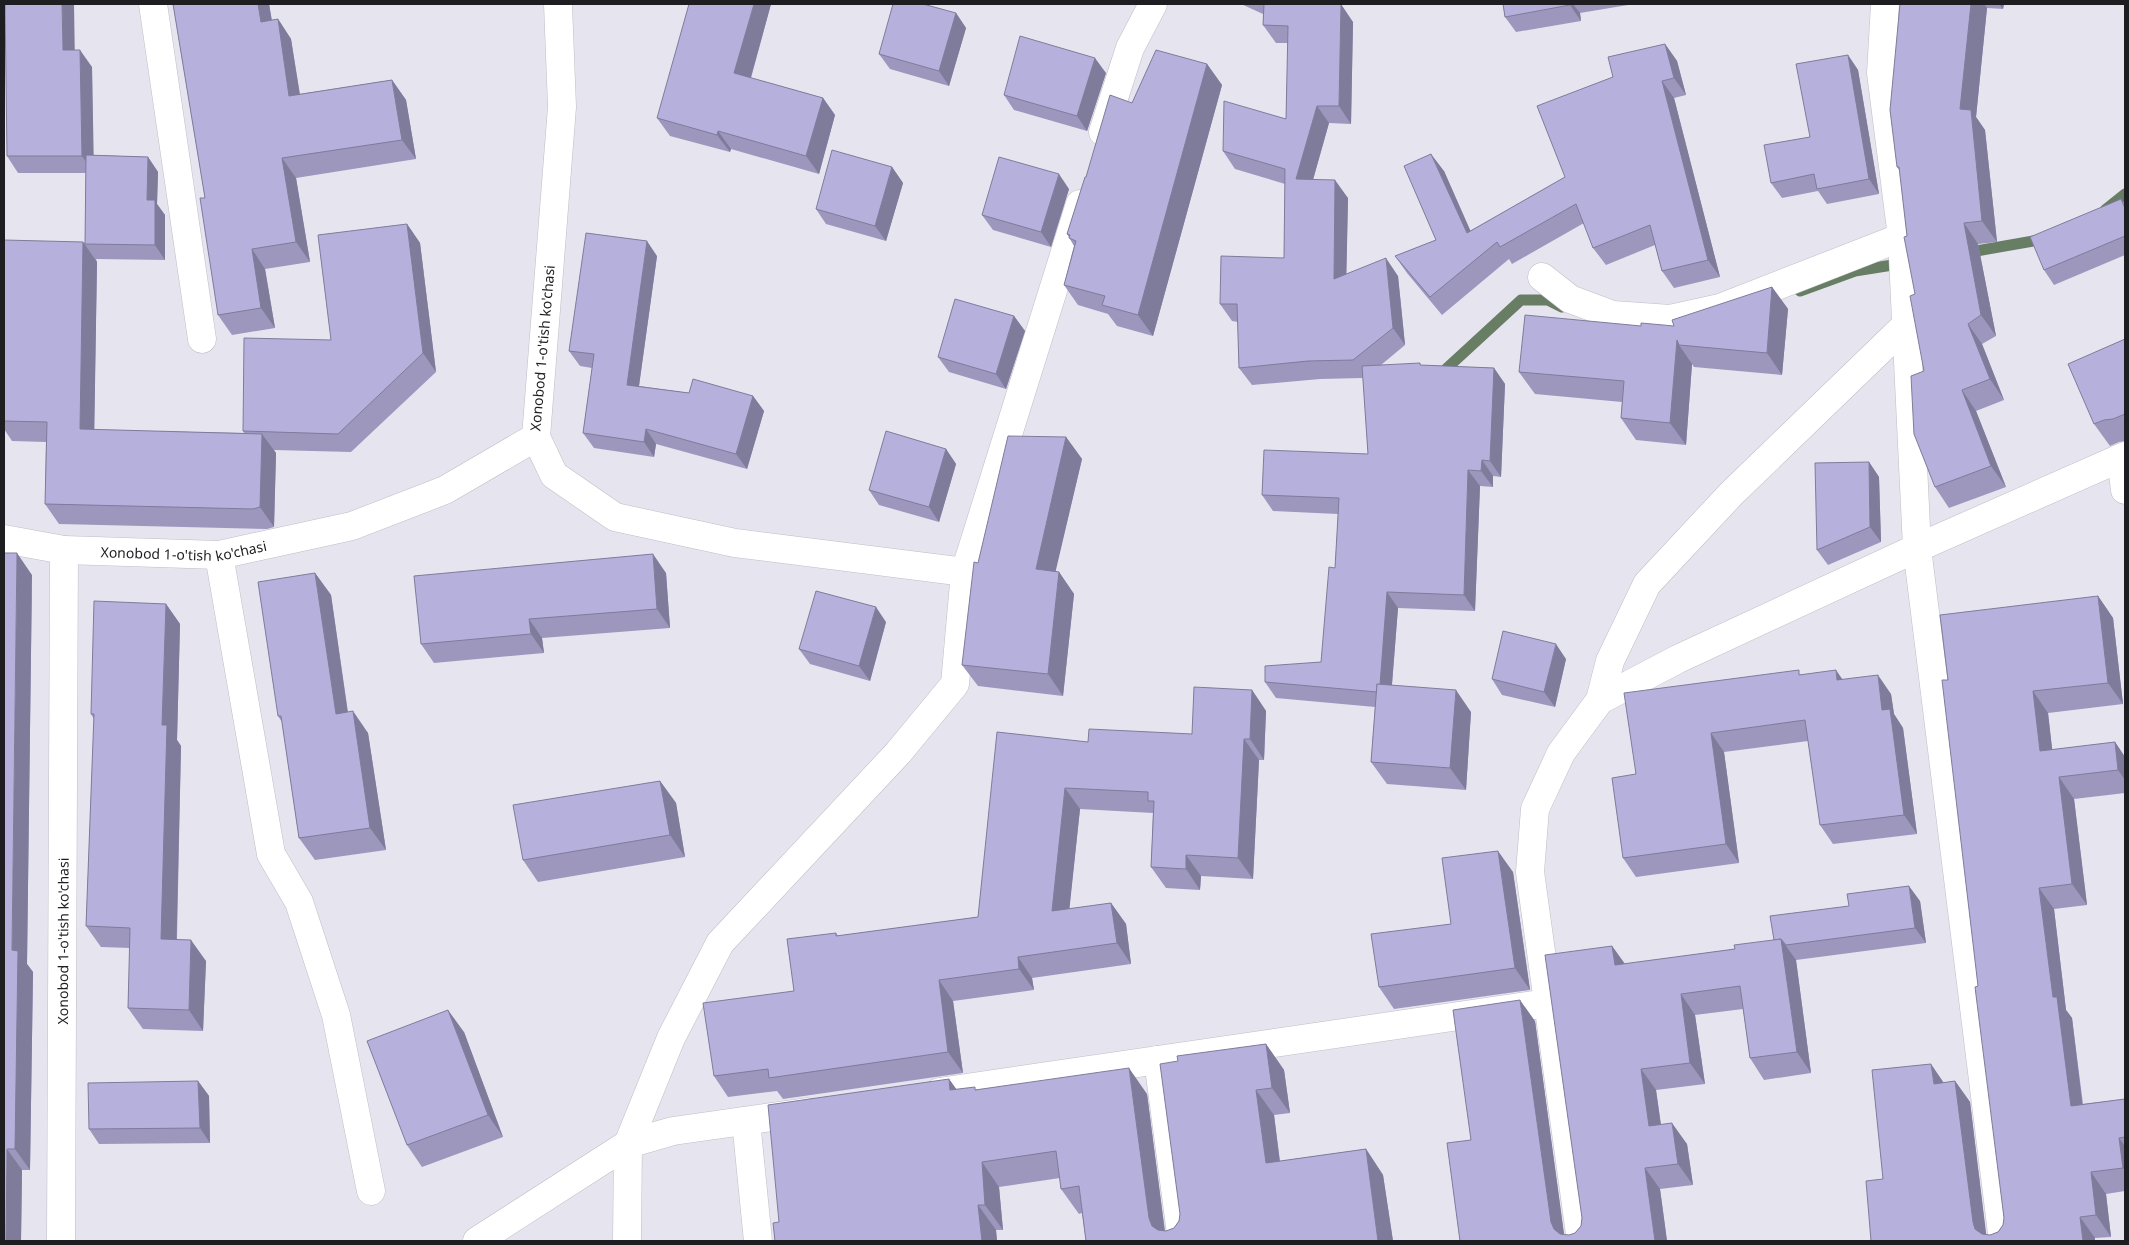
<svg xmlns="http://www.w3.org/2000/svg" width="2129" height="1245" viewBox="0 0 2129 1245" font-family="'Noto Sans',sans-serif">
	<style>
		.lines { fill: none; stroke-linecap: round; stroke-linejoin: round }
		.stream { stroke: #687e64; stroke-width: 11 }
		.minor-casing { stroke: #bebdc7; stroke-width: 29 }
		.minor { stroke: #fff; stroke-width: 28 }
		.wall { fill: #9d97be }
		.shaded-wall { fill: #7f7b9b }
		.building { fill: #b6b0dd; stroke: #7f7b9b }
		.labels { text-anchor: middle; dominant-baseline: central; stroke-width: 4; stroke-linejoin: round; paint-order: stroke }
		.street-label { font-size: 14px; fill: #1e1d21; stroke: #fff }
	</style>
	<rect width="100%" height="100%" fill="#e6e5ef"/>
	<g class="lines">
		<!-- stream -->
		<g class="stream">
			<polyline points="2105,210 2125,194"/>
			<polyline points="1965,253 2045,239"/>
			<polyline points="1800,291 1855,271 1905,263"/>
			<polyline points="1446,369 1521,300 1548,300 1562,307"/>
		</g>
		<!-- minor casing -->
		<g class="minor-casing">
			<g id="minor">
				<polyline points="153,4 202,339"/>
				<polyline points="558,4 562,107 536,437 554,475 615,517 735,543 965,572"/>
				<polyline points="1885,4 1881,73 1902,237 1917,548 2003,1241"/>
				<polyline points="1103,132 1130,48 1153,4"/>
				<polyline points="1542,277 1570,299 1613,315 1670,319 1720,308 1902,237"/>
				<polyline points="2121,458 2125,490"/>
				<polyline points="4,539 64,550"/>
				<polyline points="219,555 271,854 299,902 336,1015 371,1191"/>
				<polyline points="1600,700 1610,661 1647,584 1731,494 1906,325"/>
				<polyline points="1158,1060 1182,1241"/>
				<polyline points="939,1092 1548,1003"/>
				<polyline points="746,1121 758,1241"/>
				<path id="s1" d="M61,1241L64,550L219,555L352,526L445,490L536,437"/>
				<polyline points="477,1241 628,1144 671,1038 720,943 898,753 955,684 965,572 1080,204"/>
				<polyline points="627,1241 628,1144 673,1131 807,1112"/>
				<polyline points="1581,1241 1530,872 1535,809 1561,753 1600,700 1678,659 1917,548 2125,456"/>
			</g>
		</g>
		<!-- minor -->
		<use href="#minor" class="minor"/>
	</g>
	<!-- wall -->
	<g class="wall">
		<polygon points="173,4 269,4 272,20 278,19 291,39 300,94 392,80 406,100 416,159 296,178 310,262 265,269 275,328 232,335 218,315 205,198"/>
		<polygon points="771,4 751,78 823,98 835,115 819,174 731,149 730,152 670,136 657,118"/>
		<polygon points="1241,4 1330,4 1353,22 1351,124 1329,123 1313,180 1348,198 1346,274 1398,276 1405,345 1381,365 1422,365 1494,368 1505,384 1501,477 1493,476 1493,487 1480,486 1475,611 1398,608 1392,685 1471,712 1466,790 1387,784 1371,762 1375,707 1276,698 1265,682 1321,662 1335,568 1338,514 1273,511 1262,495 1368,454 1363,378 1320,379 1252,385 1239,368 1238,322 1232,321 1220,304 1284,258 1285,184 1235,169 1223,151 1286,119 1288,43 1276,43 1263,25 1263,14"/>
		<polygon points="1503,4 1634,4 1580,13 1581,21 1516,32 1505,17"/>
		<polygon points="1900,4 2004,4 2003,9 1987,8 1976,117 1985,130 1997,242 1978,244 1996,336 1982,344 2004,400 1976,411 2006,487 1949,508 1935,487 1924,371 1915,294 1907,236 1900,171 1897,167"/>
		<polygon points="956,13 966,28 949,86 890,69 879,54"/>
		<polygon points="1665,44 1677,61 1686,95 1674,98 1720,277 1674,288 1662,271 1655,245 1606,265 1593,248 1584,223 1512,264 1509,259 1442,315 1407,273 1395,256 1436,240 1444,171 1470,231 1565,177 1613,77"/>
		<polygon points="74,50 92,67 93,155 148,157 158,172 157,204 165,215 165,260 96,259 97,262 94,430 244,433 243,431 331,340 407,224 420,243 436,372 351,452 274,450 276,453 274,527 267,529 59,524 45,504 46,442 12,441 4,429 4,421 83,242 85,243 86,173 18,173 7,156"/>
		<polygon points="1848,55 1858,70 1879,194 1827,204 1818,191 1782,198 1771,183 1810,137"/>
		<polygon points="1207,64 1222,85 1153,336 1117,326 1108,314 1078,305 1064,285 1074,246 1067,234 1086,177 1132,103"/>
		<polygon points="1106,73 1087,131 1014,110 1004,95"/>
		<polygon points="892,167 903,183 886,241 826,224 816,209"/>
		<polygon points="1069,189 1051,247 993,230 982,215"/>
		<polygon points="2121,199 2125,204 2125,255 2054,285 2044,270"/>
		<polygon points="657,256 639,386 689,393 753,396 764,411 747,469 656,444 654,457 594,448 583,433 592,368 580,366 569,351"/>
		<polygon points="1772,287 1788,309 1782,375 1694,367 1692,364 1686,445 1636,440 1621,418 1622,402 1535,394 1519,372 1641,326 1674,326"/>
		<polygon points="1014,316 1025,331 1006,389 949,372 938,357"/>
		<polygon points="2125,339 2125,441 2119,442 2110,446 2094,424"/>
		<polygon points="1066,437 1082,459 1055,571 1059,572 1074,594 1063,696 978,686 962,665 978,563"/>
		<polygon points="946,449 956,464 939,522 879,505 869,490"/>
		<polygon points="1869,462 1879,477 1881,542 1828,565 1817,550"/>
		<polygon points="315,573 331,595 348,712 368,733 386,850 315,860 299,838 282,722 278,716"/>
		<polygon points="666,573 670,628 542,638 544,653 434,663 421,644"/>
		<polygon points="32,575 27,964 33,972 30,1170 22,1170 21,1241 4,1241"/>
		<polygon points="2098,596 2113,618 2123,704 2048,713 2052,750 2115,742 2125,757 2125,793 2074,799 2087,905 2054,909 2066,1010 2072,1018 2083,1104 2125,1099 2125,1191 2106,1194 2111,1237 2095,1238 1871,1241 1883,1179 1944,1083 1955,1081 1970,1102 1986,1235 1990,1235 1998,1232 2003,1225 2004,1218 1948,680"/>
		<polygon points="166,604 180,624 177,740 181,746 177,939 206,961 203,1031 143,1029 128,1008 130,948 101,947 86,926 94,719 91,714"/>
		<polygon points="886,622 870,681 810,664 799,649"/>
		<polygon points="1566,659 1555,707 1502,695 1492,679"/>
		<polygon points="1802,674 1843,680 1891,694 1894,714 1903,728 1917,834 1833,844 1820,825 1808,741 1724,752 1739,863 1636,877 1623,858 1636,774"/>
		<polygon points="1252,690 1266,711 1264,760 1259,760 1253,879 1201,876 1200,890 1166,888 1151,867 1153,813 1080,809 1069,909 1111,903 1126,924 1131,964 1032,978 1034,990 953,1001 963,1073 783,1099 777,1091 728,1097 714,1076 794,991 836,933 838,936 978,917 1088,742 1192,734"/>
		<polygon points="660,781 676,803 685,857 538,882 523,860"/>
		<polygon points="1513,872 1530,990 1394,1009 1379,987 1451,924"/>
		<polygon points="1920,901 1926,943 1796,960 1811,1073 1764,1080 1750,1058 1743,1009 1695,1015 1705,1084 1656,1090 1661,1125 1687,1144 1693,1185 1660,1189 1667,1241 1460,1241 1471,1140 1535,1021 1564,1235 1569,1235 1575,1233 1581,1226 1612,946 1625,964 1735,949 1774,940"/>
		<polygon points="464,1032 503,1137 422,1167 407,1145"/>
		<polygon points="1266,1044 1284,1070 1290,1113 1274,1115 1280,1161 1366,1149 1383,1175 1393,1241 1086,1241 1082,1213 1079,1214 1061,1189 1060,1178 999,1187 1003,1230 996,1230 997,1241 775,1241 779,1222 949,1079 956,1089 1147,1094 1165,1231 1166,1231 1174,1228 1179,1221 1180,1214 1178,1061"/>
		<polygon points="198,1081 209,1096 210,1143 99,1144 89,1129"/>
	</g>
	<!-- shaded-wall -->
	<g class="shaded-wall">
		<polygon points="62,4 74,4 75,67 63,50"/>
		<polygon points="258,4 269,4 275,42 261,22"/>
		<polygon points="754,4 771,4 747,91 734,73"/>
		<polygon points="1341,4 1353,22 1351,124 1339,106"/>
		<polygon points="1570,4 1573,4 1580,13 1581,21 1570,5"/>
		<polygon points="1971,4 1984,4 1987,8 1976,117 1985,130 1997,242 1982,221 1960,109"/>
		<polygon points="1999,4 2004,4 2003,9"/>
		<polygon points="956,13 966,28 949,86 939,71"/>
		<polygon points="278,19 291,39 303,116 289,96"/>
		<polygon points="1665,44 1677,61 1686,95 1674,78"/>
		<polygon points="80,50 92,67 94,173 82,156"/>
		<polygon points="1848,55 1858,70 1879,194 1869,179"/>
		<polygon points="1095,58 1106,73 1087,131 1077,116"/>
		<polygon points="1207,64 1222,85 1153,336 1138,315"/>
		<polygon points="392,80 406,100 416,159 402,140"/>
		<polygon points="1662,81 1674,98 1720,277 1708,260"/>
		<polygon points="823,98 835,115 819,174 806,156"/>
		<polygon points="1317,106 1329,123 1308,197 1296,179"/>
		<polygon points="718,131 731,149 730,152 717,135"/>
		<polygon points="1431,154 1444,171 1479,250 1467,233"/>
		<polygon points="148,157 158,172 157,204 165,215 165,260 155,245 147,200"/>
		<polygon points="282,158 296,178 310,262 296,242"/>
		<polygon points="892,167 903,183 886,241 875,226"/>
		<polygon points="1059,174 1069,189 1051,247 1041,232"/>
		<polygon points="1335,180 1348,198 1346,296 1334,279"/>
		<polygon points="1964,223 1978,244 1996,336 1981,315"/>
		<polygon points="407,224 420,243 436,372 423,353"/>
		<polygon points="647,241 657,256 637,400 627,385"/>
		<polygon points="83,242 97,262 94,449 80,429"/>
		<polygon points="252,249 265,269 275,328 261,308"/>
		<polygon points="1386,258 1398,276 1405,345 1393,328"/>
		<polygon points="1772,287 1788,309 1782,375 1767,353"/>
		<polygon points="1014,316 1025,331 1006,389 996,374"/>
		<polygon points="1968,324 1982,344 2004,400 1990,379"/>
		<polygon points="1677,340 1679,345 1692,364 1686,445 1670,423"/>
		<polygon points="1494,368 1505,384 1501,477 1490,461"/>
		<polygon points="1962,390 1976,411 2006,487 1991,466"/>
		<polygon points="753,396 764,411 747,469 736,454"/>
		<polygon points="646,429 656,444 654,457 644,442"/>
		<polygon points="262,434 276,453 274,527 260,507"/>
		<polygon points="1066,437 1082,459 1051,591 1036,569"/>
		<polygon points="946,449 956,464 939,522 929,507"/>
		<polygon points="1482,460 1493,476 1493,487 1481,471"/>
		<polygon points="1869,462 1879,477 1881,542 1870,527"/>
		<polygon points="1468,470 1480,486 1475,611 1464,595"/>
		<polygon points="17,553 32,575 27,964 33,972 30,1170 15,1149 12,950"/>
		<polygon points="653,554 666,573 670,628 657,609"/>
		<polygon points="1059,572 1074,594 1063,696 1048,674"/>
		<polygon points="315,573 331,595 351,736 336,714"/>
		<polygon points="1387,592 1398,608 1390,708 1379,692"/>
		<polygon points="2098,596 2113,618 2123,704 2108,683"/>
		<polygon points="166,604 180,624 177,740 181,746 176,960 161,939 162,725"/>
		<polygon points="876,607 886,622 870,681 859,666"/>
		<polygon points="529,619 542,638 544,653 531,634"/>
		<polygon points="1556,644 1566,659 1555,707 1544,692"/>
		<polygon points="1836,670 1849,689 1837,680"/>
		<polygon points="1878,675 1891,694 1894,714 1903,728 1917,834 1904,815 1882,710"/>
		<polygon points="1252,690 1266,711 1264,760 1250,739"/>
		<polygon points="1456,690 1471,712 1466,790 1450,768"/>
		<polygon points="2033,691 2048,713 2055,773 2040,751"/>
		<polygon points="353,711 368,733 386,850 370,828"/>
		<polygon points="1711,733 1724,752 1739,863 1726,844"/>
		<polygon points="1244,739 1259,760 1253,879 1238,858"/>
		<polygon points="2115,742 2125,757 2125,780 2118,770"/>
		<polygon points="2059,777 2074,799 2087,905 2072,884"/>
		<polygon points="660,781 676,803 685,857 670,835"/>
		<polygon points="1065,788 1080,809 1067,932 1052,911"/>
		<polygon points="1498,851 1513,872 1530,990 1515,968"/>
		<polygon points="1186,855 1201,876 1200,890 1186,869"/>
		<polygon points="1909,886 1920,901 1926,943 1915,928"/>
		<polygon points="2039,888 2054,909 2066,1010 2072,1018 2085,1127 2071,1106 2053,997"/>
		<polygon points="1111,903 1126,924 1131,964 1117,943"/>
		<polygon points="1781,939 1796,960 1811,1073 1797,1052"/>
		<polygon points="191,940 206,961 203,1031 189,1010"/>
		<polygon points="1612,946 1627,967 1615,965"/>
		<polygon points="1018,957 1032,978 1034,990 1019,969"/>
		<polygon points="939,980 953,1001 963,1073 948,1052"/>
		<polygon points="1681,994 1695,1015 1705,1084 1690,1063"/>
		<polygon points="1520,1000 1535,1021 1565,1241 1554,1229 1551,1222"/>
		<polygon points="448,1010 464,1032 503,1137 488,1115"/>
		<polygon points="1266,1044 1284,1070 1290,1113 1272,1088"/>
		<polygon points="1931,1064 1946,1086 1934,1084"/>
		<polygon points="1129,1068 1147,1094 1166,1241 1152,1226 1149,1218"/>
		<polygon points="1641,1069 1656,1090 1664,1147 1649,1126"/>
		<polygon points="949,1079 967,1104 950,1090"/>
		<polygon points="198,1081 209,1096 210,1143 200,1128"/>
		<polygon points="1955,1081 1970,1102 1987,1241 1975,1229 1973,1222"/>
		<polygon points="1256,1090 1274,1115 1283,1188 1266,1163"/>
		<polygon points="1672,1123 1687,1144 1693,1185 1678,1164"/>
		<polygon points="2119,1138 2125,1146 2125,1171 2123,1168"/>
		<polygon points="7,1149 22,1170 21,1241 6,1241"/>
		<polygon points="1366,1149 1383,1175 1393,1241 1378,1241"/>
		<polygon points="982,1162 999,1187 1003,1230 985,1205"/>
		<polygon points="1645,1168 1660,1189 1667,1241 1655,1241"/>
		<polygon points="2091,1172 2106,1194 2111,1237 2096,1215"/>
		<polygon points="978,1205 996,1230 997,1241 982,1241"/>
		<polygon points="2080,1217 2095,1238 2095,1241 2083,1241"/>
	</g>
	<!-- building -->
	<g class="building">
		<polygon points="5,4 62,4 63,50 80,50 82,156 7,156"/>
		<polygon points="173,4 258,4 261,22 278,19 289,96 392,80 402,140 282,158 296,242 252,249 261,308 218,315 200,198 205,198"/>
		<polygon points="689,4 754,4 734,73 823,98 806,156 718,131 717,135 657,118"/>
		<polygon points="893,4 923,4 956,13 939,71 879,54"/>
		<polygon points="1264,4 1341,4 1339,106 1317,106 1296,179 1335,180 1334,279 1386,258 1393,328 1353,360 1308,361 1239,368 1237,304 1220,304 1221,256 1284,258 1285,169 1223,151 1224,101 1286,119 1288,26 1263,25"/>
		<polygon points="1503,4 1570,4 1570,5 1505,17"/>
		<polygon points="1900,4 1971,4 1960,109 1971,110 1982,221 1964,223 1981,315 1968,324 1990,379 1962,390 1991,466 1935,487 1914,434 1911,376 1924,371 1910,296 1915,294 1904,237 1907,236 1899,167 1897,167 1890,110"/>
		<polygon points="1020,36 1095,58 1077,116 1004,95"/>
		<polygon points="1665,44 1674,78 1662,81 1708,260 1662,271 1650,225 1593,248 1576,204 1500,247 1497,242 1430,297 1395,256 1436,240 1404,166 1431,154 1467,233 1565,177 1537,106 1613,77 1608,57"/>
		<polygon points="1156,50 1207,64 1138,315 1102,305 1105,296 1064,285 1076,241 1069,238 1070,235 1067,234 1085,177 1086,177 1110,95 1132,103"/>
		<polygon points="1848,55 1869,179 1817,189 1814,174 1771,183 1764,145 1810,137 1796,64"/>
		<polygon points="832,150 892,167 875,226 816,209"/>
		<polygon points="86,155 148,157 147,200 155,200 155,245 85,244"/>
		<polygon points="999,157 1059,174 1041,232 982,215"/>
		<polygon points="2121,199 2125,208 2125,236 2044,270 2030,237"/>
		<polygon points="407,224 423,353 338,434 243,431 244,338 331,340 318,235"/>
		<polygon points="586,233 647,241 627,385 689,393 693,379 753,396 736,454 646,429 644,442 583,433 594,354 569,351"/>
		<polygon points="4,240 83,242 80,429 262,434 260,507 253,509 45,504 47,422 4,421"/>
		<polygon points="1772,287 1767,353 1679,345 1677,340 1670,423 1621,418 1624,381 1519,372 1525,315 1641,326 1641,323 1674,326 1672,320"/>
		<polygon points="955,299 1014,316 996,374 938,357"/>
		<polygon points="2125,339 2125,414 2113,419 2104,420 2094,424 2068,364"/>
		<polygon points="1420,363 1420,365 1494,368 1490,461 1482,460 1481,471 1468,470 1464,595 1387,592 1380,685 1377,684 1377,692 1265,682 1265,666 1321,662 1329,567 1335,568 1339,498 1262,495 1264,450 1368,454 1362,366"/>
		<polygon points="886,431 946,449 929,507 869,490"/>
		<polygon points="1008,436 1066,437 1036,569 1059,572 1048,674 962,665 974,562 978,563"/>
		<polygon points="1869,462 1870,527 1817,550 1815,463"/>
		<polygon points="4,553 17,553 12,950 18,951 15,1149 7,1149 6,1241 4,1241"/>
		<polygon points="653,554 657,609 529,619 531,634 421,644 414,576"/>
		<polygon points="315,573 336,714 353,711 370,828 299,838 281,716 278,716 258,582"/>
		<polygon points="816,591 876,607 859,666 799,649"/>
		<polygon points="2098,596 2108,683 2033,691 2040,751 2115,742 2118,770 2059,777 2072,884 2039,888 2053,997 2057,997 2071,1106 2125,1099 2125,1137 2119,1138 2123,1168 2091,1172 2096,1215 2080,1217 2083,1241 1871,1241 1866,1181 1883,1179 1872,1070 1931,1064 1934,1084 1955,1081 1973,1222 1975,1229 1982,1234 1990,1235 1998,1232 2003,1225 2004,1218 1975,987 1978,986 1942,680 1948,680 1940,615"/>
		<polygon points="94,601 166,604 162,725 167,725 161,939 191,940 189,1010 128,1008 130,928 86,926 94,714 91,714"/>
		<polygon points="1503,631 1556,644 1544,692 1492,679"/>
		<polygon points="1799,670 1799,675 1836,670 1837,680 1878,675 1882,710 1890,709 1904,815 1820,825 1805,720 1711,733 1726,844 1623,858 1612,778 1636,774 1624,693"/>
		<polygon points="1377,684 1456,690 1450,768 1371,762"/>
		<polygon points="1194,687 1252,690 1250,739 1244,739 1238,858 1186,855 1186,869 1151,867 1154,801 1148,801 1148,792 1065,788 1052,911 1111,903 1117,943 1018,957 1019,969 939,980 948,1052 769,1078 768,1069 714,1076 703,1003 794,991 787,939 836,933 836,936 978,917 997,732 1088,742 1089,729 1192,734"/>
		<polygon points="660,781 670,835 523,860 513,805"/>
		<polygon points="1498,851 1515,968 1379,987 1371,934 1451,924 1442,858"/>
		<polygon points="1909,886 1915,928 1786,945 1781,939 1774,940 1770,916 1849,906 1847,894"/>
		<polygon points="1781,939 1797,1052 1750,1058 1740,986 1681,994 1690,1063 1641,1069 1649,1126 1672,1123 1678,1164 1645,1168 1655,1241 1460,1241 1447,1143 1471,1140 1453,1010 1520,1000 1551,1222 1554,1229 1560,1234 1569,1235 1575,1233 1581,1226 1582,1218 1545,955 1612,946 1615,965 1735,949 1734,945"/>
		<polygon points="448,1010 488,1115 407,1145 367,1041"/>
		<polygon points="1266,1044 1272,1088 1256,1090 1266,1163 1366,1149 1378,1241 1086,1241 1079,1186 1061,1189 1056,1151 982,1162 985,1205 978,1205 982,1241 775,1241 773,1223 779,1222 768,1105 949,1079 950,1090 975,1087 975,1090 1129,1068 1149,1218 1152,1226 1158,1230 1166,1231 1174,1228 1179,1221 1180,1214 1160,1064 1178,1061 1177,1056"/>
		<polygon points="198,1081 200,1128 89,1129 88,1083"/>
	</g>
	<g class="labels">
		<!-- street labels -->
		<g class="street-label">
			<text transform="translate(542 348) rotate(-85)">Xonobod 1-o'tish ko'chasi</text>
			<text stroke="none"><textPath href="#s1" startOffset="811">Xonobod 1-o'tish ko'chasi</textPath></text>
			<text stroke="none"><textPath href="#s1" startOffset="300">Xonobod 1-o'tish ko'chasi</textPath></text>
		</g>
	</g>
	<!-- border -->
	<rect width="2129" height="1245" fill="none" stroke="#1e1d21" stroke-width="10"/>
</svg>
